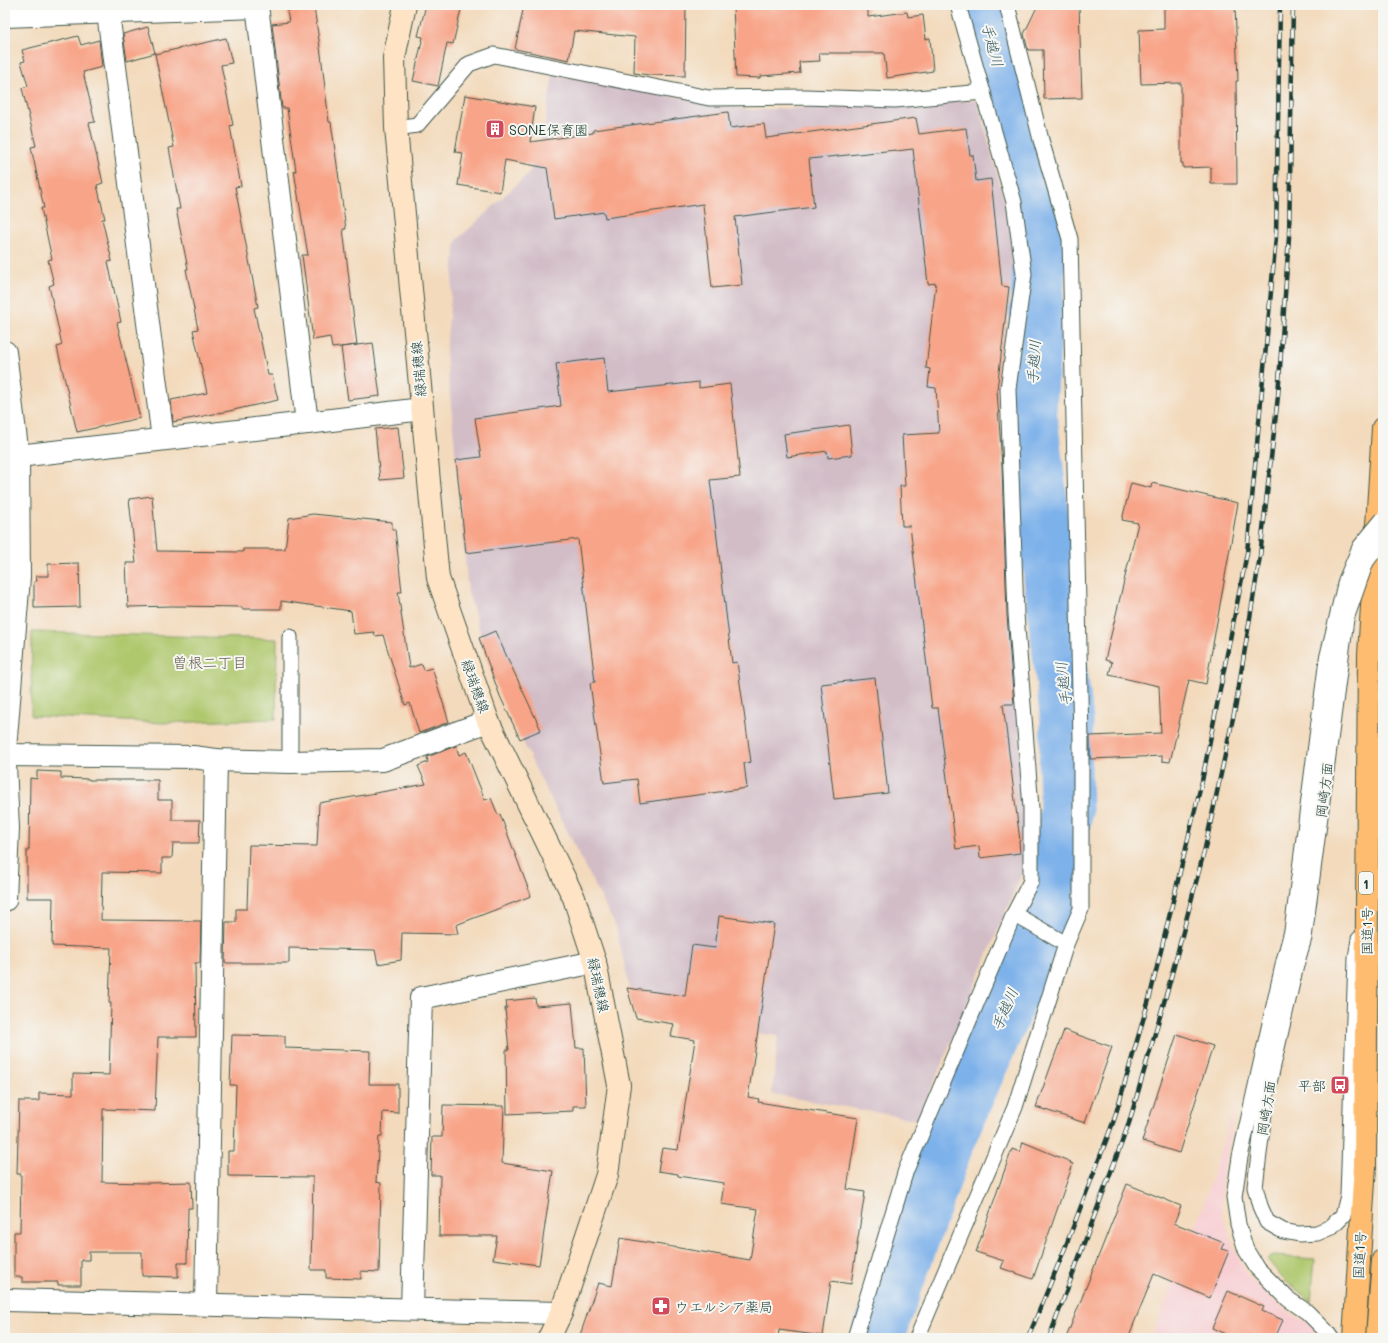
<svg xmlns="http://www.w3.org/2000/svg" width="1388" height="1343" viewBox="0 0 1388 1343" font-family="Mali,'Klee One',sans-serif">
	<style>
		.built { fill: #f7cfd3 }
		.industrial { fill: #d2bdc7 }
		.green { fill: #afc86d; stroke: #678250 }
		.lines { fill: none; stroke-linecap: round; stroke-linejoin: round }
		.river { stroke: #7db1ea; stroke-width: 53 }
		.building { fill: #f8a488 }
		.lane-casing { stroke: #3f5548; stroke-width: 17 }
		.street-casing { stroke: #3f5548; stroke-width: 24 }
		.secondary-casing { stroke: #3f5548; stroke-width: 24 }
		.highway-casing { stroke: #3f5548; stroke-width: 24 }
		.lane { stroke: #fff; stroke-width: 15 }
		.street { stroke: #fff; stroke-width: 22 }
		.secondary { stroke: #fee4c5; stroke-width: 22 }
		.highway { stroke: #fdbc6f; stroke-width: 22 }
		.rail-casing { stroke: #1f3d34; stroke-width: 4.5 }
		.rail { stroke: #f6f6f2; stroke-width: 3; stroke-dasharray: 9; stroke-linecap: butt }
		.lane-bridge-casing { stroke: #3f5548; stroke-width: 17; stroke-linecap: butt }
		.lane-bridge { stroke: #fff; stroke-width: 15 }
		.labels { text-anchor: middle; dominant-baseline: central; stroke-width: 4; stroke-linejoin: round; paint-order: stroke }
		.shield { fill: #f6f6f2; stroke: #60746d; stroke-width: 1 }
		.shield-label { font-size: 13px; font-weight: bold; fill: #1f3d34 }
		.poi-label { font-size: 14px; fill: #1f3d34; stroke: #f6f6f2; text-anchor: start }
		.street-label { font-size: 14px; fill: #1f3d34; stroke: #f6f6f2 }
		.water-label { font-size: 15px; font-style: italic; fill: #365a62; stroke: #f6f6f2 }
		.neighbourhood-label { font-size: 15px; fill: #6b6151; stroke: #f6f6f2 }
	</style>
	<rect width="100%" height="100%" fill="#f6f6f2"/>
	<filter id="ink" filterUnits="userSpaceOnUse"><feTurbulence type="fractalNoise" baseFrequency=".025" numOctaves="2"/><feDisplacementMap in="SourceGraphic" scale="8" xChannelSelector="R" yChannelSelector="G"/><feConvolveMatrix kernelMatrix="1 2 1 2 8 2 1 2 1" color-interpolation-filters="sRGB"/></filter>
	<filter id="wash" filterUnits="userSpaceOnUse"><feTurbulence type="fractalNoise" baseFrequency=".012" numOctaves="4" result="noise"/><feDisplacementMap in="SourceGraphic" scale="16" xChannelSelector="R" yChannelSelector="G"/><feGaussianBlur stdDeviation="0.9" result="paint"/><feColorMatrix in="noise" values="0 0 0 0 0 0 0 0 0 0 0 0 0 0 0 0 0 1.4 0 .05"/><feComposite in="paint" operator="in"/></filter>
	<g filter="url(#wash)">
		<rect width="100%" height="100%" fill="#f3dabc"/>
		<!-- built -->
		<polygon class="built" points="1235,1105 1229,1145 1222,1175 1221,1211 1233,1246 1247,1276 1269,1297 1287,1311 1299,1319 1309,1322 1318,1338 1151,1338 1199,1218"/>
		<!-- industrial -->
		<polygon class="industrial" points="553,74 749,110 977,100 1011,225 1012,269 998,398 1027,844 1024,868 918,1120 772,1094 778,1036 636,1017 616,927 534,766 494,678 468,592 446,351 456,241 530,172 544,130"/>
		<!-- green -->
		<g class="green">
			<polygon points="32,632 277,639 276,719 163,723 31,716"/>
			<polygon points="1273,1256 1315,1259 1311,1301 1284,1280 1267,1259"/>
		</g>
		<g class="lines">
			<!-- river -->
			<polyline class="river" points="877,1338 951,1133 1014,990 1054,894 1066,811 1065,770 1067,721 1030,409 1041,233 1031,182 1002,85 982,5"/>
		</g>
		<g id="blocks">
			<!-- building -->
			<g class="building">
				<polygon points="426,5 462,5 453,44 447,43 438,86 413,81 423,37 418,36"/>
				<polygon points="524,5 686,5 685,76 650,75 634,73 635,37 574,31 569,60 515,49"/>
				<polygon points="733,5 868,5 868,17 907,12 908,17 923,15 926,39 930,38 933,71 887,78 884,53 819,53 820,61 799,62 800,73 760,76 760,78 736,77"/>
				<polygon points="1038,5 1079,5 1082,98 1044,99 1043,50 1028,50 1024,34"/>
				<polygon points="1164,5 1235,5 1238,81 1236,81 1237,184 1211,184 1211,167 1183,168 1183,163 1181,163 1181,83 1141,84 1139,30 1164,29"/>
				<polygon points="314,7 321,54 329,122 331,122 346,229 343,229 357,345 332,348 330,337 313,340 302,255 308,255 294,171 296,171 287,108 282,108 272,24 289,22 287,11"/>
				<polygon points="148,27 155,53 127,61 123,34"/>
				<polygon points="78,36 81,45 99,40 102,67 83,72 95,122 89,123 103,183 97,185 105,219 102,219 112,261 108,262 121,322 117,323 140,418 77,432 57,347 62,345 49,286 54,284 48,260 52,259 41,208 44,208 31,147 36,146 22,88 28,86 21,62 25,61 22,50"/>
				<polygon points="226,38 232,63 221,65 233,125 230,126 241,186 235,187 258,307 254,308 268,375 272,375 278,400 229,411 173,422 171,400 207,393 193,330 198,329 186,269 188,269 176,209 180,209 169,148 174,147 155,54"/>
				<polygon points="465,95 535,107 530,142 593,133 593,130 728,112 730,128 764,124 766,138 916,118 919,134 966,128 970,155 973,155 976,181 991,179 1002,286 1009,287 997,390 1002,466 1007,615 1014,704 1003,704 1020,841 1019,841 1020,853 980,858 979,846 956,849 938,708 932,708 910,526 902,526 900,486 905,486 902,435 939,433 936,388 928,387 930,369 926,368 936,283 928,284 913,149 896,151 896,150 809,159 814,207 735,217 742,285 712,288 703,204 605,218 604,212 554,219 547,168 505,160 500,192 458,185 463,153 455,152"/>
				<polygon points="373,343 380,396 348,400 341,347"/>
				<polygon points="604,358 608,392 699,382 699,388 730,384 740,477 710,480 732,663 737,662 751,762 744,763 747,788 640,803 637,779 604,783 590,683 595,682 578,539 466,553 456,460 481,457 475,418 561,406 556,364"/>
				<polygon points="849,425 852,455 828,458 827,451 787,457 784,434"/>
				<polygon points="398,427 404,478 380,480 375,429"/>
				<polygon points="1131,483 1151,488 1152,483 1238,503 1206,684 1189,680 1170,762 1162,761 1162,756 1090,759 1090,736 1161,733 1159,686 1109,675 1112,662 1105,660 1138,523 1122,520"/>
				<polygon points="152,496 157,551 243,552 243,549 285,549 289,518 313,514 392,522 392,529 395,529 402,592 398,592 409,668 422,664 424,670 432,668 449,722 419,733 410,703 405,705 383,635 375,636 374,632 354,634 351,611 281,601 281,609 242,609 242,607 173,606 128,607 126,563 136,563 129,499"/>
				<polygon points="79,563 80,607 34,608 34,582 37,581 36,576 48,576 48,564"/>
				<polygon points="495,631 541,730 520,739 500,696 479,638"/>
				<polygon points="875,678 888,793 834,799 821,684"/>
				<polygon points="456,746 459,755 466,752 485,800 491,798 498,815 500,814 531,896 456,925 458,934 402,933 401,960 378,964 375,950 289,948 289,963 225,963 226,922 236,922 236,909 247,909 249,845 317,846 319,803 426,784 418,766 428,762 427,757"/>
				<polygon points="37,771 61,772 61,778 89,779 89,780 158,780 158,800 172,800 172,820 200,820 199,843 173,843 172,858 162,858 162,873 102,872 101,920 201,921 200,963 195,963 196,1037 158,1037 155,1111 103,1109 102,1182 147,1183 191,1182 192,1208 188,1208 187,1263 178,1263 178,1277 142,1276 142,1252 89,1252 89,1260 81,1260 81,1285 58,1285 58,1282 22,1282 22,1277 14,1277 14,1232 20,1232 21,1174 17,1174 19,1101 39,1101 39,1093 73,1094 73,1074 109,1075 111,1003 109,1003 111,948 52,946 53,898 27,898 27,850 29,850 30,778 37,779"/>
				<polygon points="719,916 774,924 748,1097 759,1099 758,1102 858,1118 847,1189 865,1192 851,1284 831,1281 823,1336 779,1330 778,1338 579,1338 598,1283 612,1286 620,1238 750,1260 758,1209 721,1204 724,1183 678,1176 678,1174 658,1171 662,1148 678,1150 695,1040 671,1036 674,1024 636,1018 627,988 685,996 692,945 715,948"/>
				<polygon points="535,998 536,1006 572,1003 576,1048 584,1048 586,1106 573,1106 573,1111 507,1114 506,1050 509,1050 505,1008 507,1008 506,1001"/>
				<polygon points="1064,1030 1112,1047 1085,1123 1036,1107"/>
				<polygon points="1177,1034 1213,1046 1179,1153 1142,1141"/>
				<polygon points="232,1035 285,1036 285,1048 370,1051 369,1084 398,1084 398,1113 383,1112 382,1136 379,1136 376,1182 381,1183 379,1272 361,1271 361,1279 326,1278 326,1270 311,1270 313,1177 228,1176 228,1151 234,1151 236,1085 230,1085"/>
				<polygon points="443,1105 504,1106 502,1163 553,1171 539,1265 493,1259 497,1236 439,1236 440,1175 431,1175 432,1137 442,1137"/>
				<polygon points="1023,1142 1071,1162 1070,1163 1073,1164 1033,1279 1001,1268 1004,1261 976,1252 1012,1149 1020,1152"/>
				<polygon points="1127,1184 1181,1206 1174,1223 1224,1243 1221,1249 1229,1251 1210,1298 1154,1274 1128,1338 1066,1338"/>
				<polygon points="1228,1291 1264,1307 1262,1311 1283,1320 1275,1338 1234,1338 1212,1328"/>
			</g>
		</g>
	</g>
	<g filter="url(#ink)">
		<use href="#blocks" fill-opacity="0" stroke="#3f5548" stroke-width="1"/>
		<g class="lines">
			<!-- lane casing -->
			<g class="lane-casing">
				<g id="lane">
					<polyline points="396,128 417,125 469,64 494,55 709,98 805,97 895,100 983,92"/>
					<polyline points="290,762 290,637"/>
					<polyline points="1014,914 1066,944"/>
					<polyline points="1284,961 1240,1157 1234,1197 1238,1224 1246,1250 1257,1268 1288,1299 1307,1312 1326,1331 1331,1338"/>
					<polyline points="1296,965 1266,1096 1255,1187 1260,1206 1267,1222 1283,1231 1299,1234 1317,1233 1331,1227 1343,1215 1348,1196 1356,958 1359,939"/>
					<polyline points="855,1338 906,1170 1014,914 1031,881 1031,808 1016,614 1008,389 1024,274 1014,202 958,5"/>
					<polyline points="917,1338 1015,1107 1066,944 1081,909 1081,740 1070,239 1041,140 1007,5"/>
				</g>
			</g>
			<!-- street casing -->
			<g class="street-casing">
				<g id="street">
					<polyline points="107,5 163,439"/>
					<polyline points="5,16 257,7"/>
					<polyline points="5,352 18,456 19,577 5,750"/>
					<polyline points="307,423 422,409"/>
					<polyline points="18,456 307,423 257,5"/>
					<polyline points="5,755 193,757 216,760 290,762 383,760 488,721"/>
					<polyline points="5,764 8,828 5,900"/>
					<polyline points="5,1300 561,1313"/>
					<polyline points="206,1304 216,760"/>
					<polyline points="412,1309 421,998 595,962"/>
				</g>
			</g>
			<!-- secondary casing -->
			<g class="secondary-casing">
				<polyline id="secondary" points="405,5 394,58 396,128 438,578 488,721 574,898 595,962 619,1085 607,1175 561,1313 549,1338"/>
			</g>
			<!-- highway casing -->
			<g class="highway-casing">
				<g id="highway">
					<polyline points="1354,1338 1365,1166 1369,655 1383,428"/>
					<polyline points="1377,1338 1383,1260"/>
				</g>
			</g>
			<!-- lane -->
			<use href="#lane" class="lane"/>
			<!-- street -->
			<use href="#street" class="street"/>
			<!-- secondary -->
			<use href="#secondary" class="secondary"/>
			<!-- highway -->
			<use href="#highway" class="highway"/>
			<!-- rail casing -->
			<g class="rail-casing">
				<g id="rail">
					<polyline points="1028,1338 1065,1248 1114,1120 1150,996 1202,781 1247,553 1276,237 1280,5"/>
					<polyline points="1049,1338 1129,1123 1169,985 1205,848 1236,704 1260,556 1278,396 1289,237 1293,5"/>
				</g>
			</g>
			<!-- rail -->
			<use href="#rail" class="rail"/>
			<!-- lane-bridge casing -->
			<g class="lane-bridge-casing">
				<g id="lane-bridge">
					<polyline points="1284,961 1292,931 1327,659 1346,580 1360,547 1383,519"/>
					<polyline points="1296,965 1304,938 1346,619 1366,562 1383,539"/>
				</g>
			</g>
			<!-- lane-bridge -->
			<use href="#lane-bridge" class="lane-bridge"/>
		</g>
	</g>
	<!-- icons -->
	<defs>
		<g id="building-square" transform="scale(1)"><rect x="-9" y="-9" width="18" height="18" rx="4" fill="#d1495b" stroke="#f6f6f2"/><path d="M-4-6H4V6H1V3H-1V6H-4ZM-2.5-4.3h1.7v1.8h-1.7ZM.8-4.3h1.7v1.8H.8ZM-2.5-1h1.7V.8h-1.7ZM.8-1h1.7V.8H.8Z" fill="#fff"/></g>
		<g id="bus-square" transform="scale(1)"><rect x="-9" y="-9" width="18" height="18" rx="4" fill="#d1495b" stroke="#f6f6f2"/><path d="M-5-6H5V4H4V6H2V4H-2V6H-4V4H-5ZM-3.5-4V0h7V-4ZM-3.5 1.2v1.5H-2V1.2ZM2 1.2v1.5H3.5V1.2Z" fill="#fff"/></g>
		<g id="pharmacy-square" transform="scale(1)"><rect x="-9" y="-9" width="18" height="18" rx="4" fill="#d1495b" stroke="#f6f6f2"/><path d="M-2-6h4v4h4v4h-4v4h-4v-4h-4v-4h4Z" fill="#fff"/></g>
	</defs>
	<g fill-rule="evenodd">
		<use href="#building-square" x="495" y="129"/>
		<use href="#bus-square" x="1340" y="1085"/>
		<use href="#pharmacy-square" x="661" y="1306"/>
	</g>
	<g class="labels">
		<!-- shield labels -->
		<rect class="shield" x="1359" y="872" width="14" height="22" rx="3"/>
		<g class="shield-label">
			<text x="1366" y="883">1</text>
		</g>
		<!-- poi labels -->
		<g class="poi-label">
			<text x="509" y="129">SONE保育園</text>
			<text x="1326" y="1085" text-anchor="end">平部</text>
			<text x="675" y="1306">ウエルシア薬局</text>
		</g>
		<!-- street labels -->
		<g class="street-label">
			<text transform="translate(418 369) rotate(-95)">緑瑞穂線</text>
			<text transform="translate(476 686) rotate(70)">緑瑞穂線</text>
			<text transform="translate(1324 790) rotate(-83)">岡崎方面</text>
			<text transform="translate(1366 931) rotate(-90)">国道1号</text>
			<text transform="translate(599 985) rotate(78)">緑瑞穂線</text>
			<text transform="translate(1266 1108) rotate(-81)">岡崎方面</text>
			<text transform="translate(1359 1255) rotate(-87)">国道1号</text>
		</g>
		<!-- water labels -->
		<g class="water-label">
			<text transform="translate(993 45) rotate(75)">手越川</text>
			<text transform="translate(1033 362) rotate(-87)">手越川</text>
			<text transform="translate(1063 684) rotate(-97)">手越川</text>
			<text transform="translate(1004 1009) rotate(-67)">手越川</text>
		</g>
		<!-- neighbourhood labels -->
		<g class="neighbourhood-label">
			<text x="210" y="662">曽根二丁目</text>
		</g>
	</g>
	<!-- margin -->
	<rect width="1388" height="1343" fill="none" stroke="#f6f6f2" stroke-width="20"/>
</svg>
